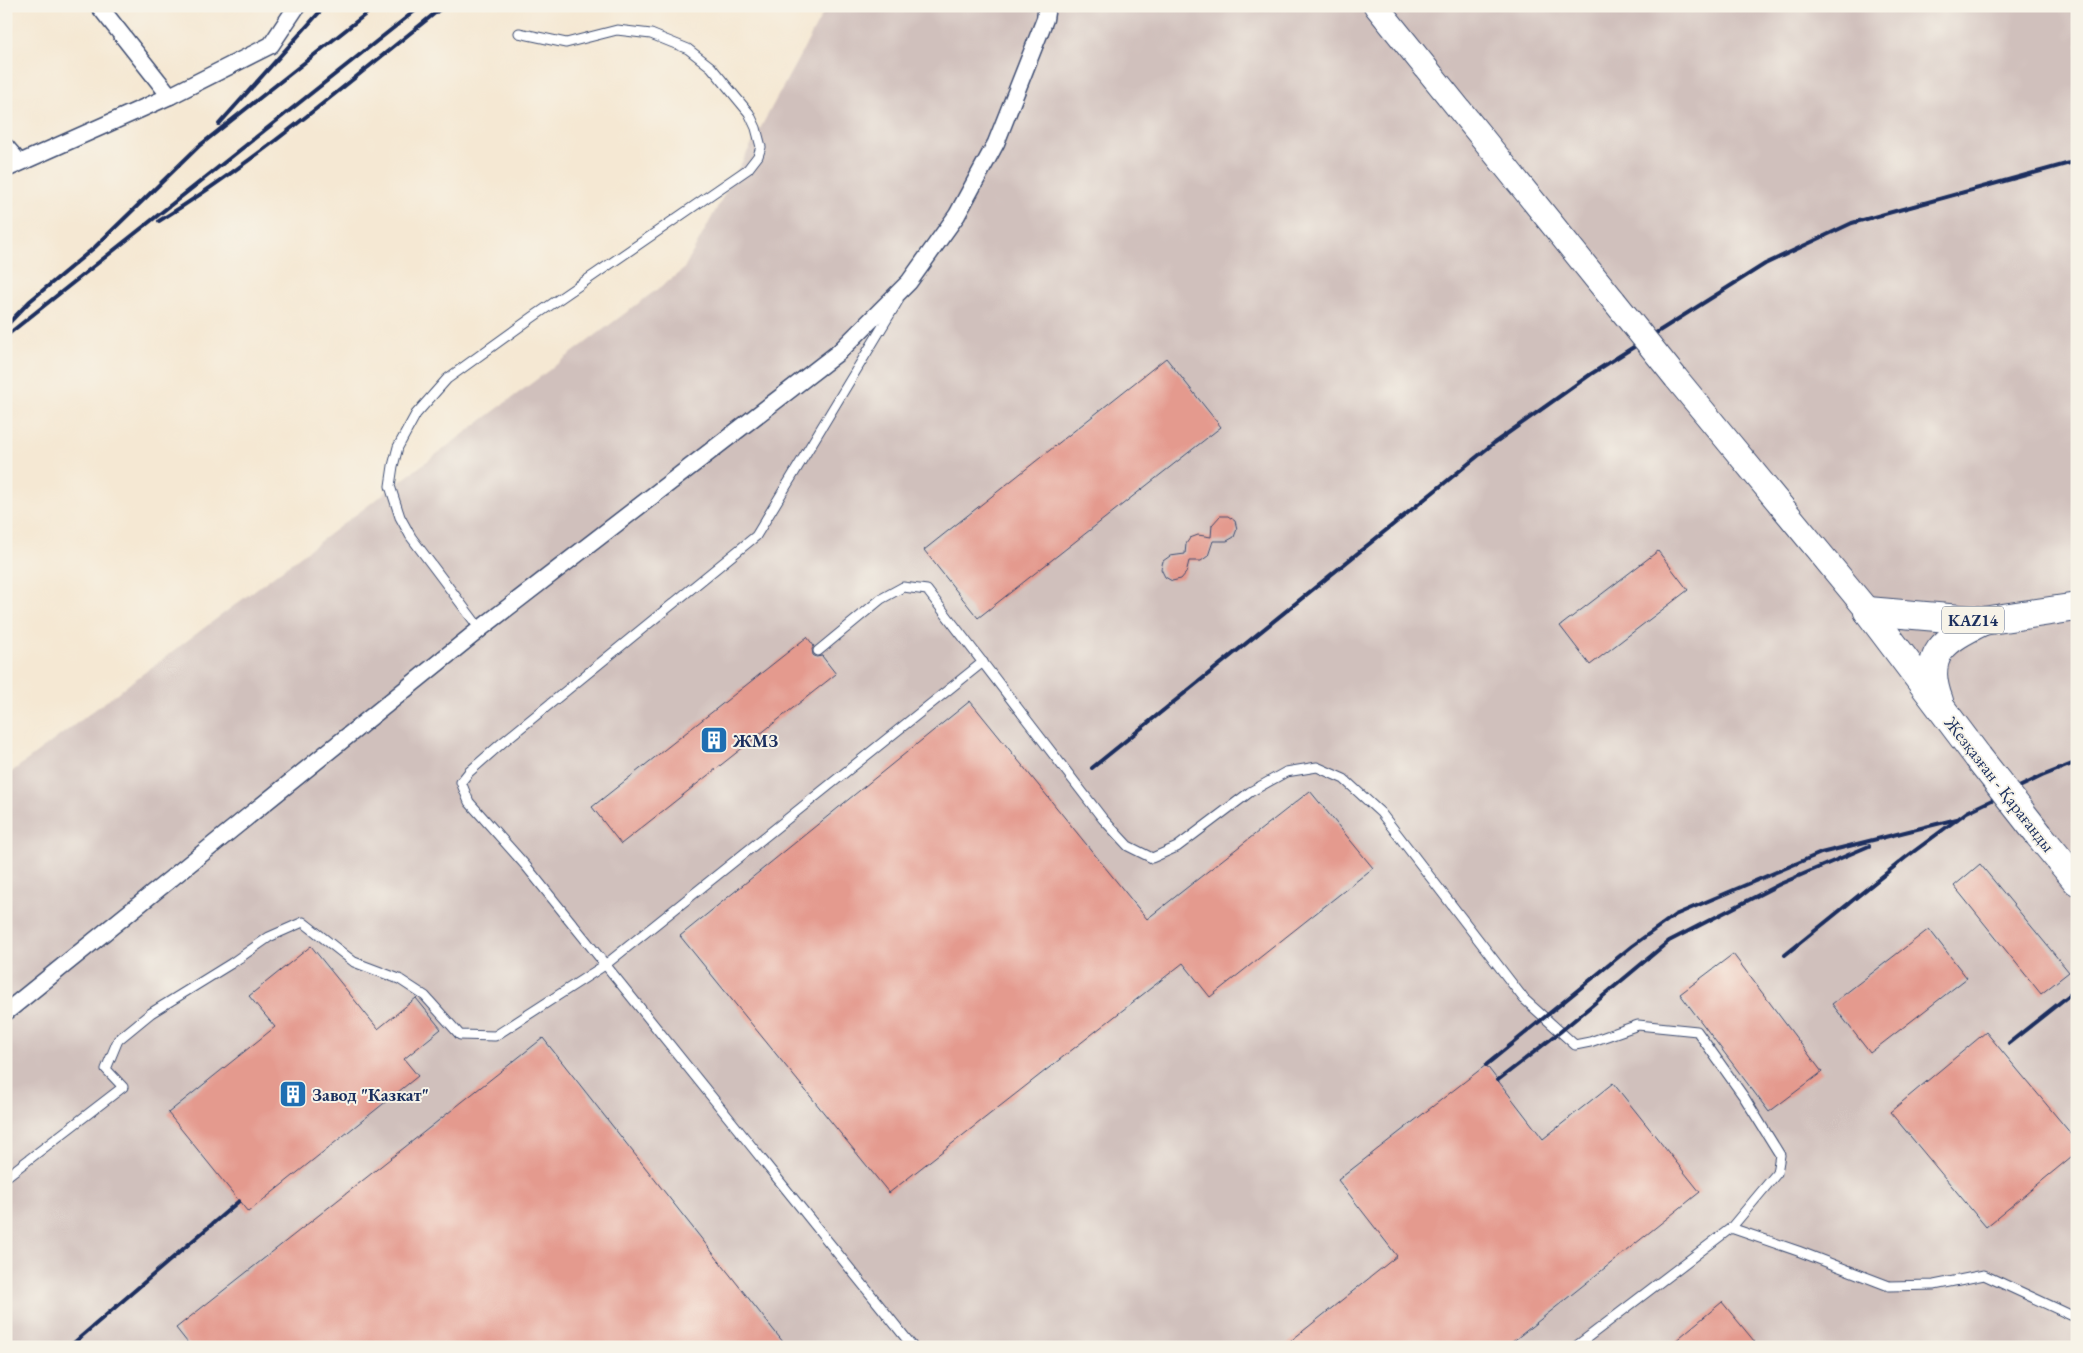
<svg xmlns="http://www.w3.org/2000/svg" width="2083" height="1353" viewBox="0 0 2083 1353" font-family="'EB Garamond',serif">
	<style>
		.industrial { fill: #d0c0bc }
		.building { fill: #e49a8e }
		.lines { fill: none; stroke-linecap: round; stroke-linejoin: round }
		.service-casing { stroke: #3c4b70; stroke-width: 11 }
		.minor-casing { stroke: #3c4b70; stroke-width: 19 }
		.secondary-casing { stroke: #3c4b70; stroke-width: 26 }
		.trunk-casing { stroke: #3c4b70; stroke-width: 30 }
		.service { stroke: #fff; stroke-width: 9 }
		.minor { stroke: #fff; stroke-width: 16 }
		.secondary { stroke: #fff; stroke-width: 24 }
		.trunk { stroke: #fff; stroke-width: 28 }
		.rail { stroke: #1b2f5e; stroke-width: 4 }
		.secondary-bridge-casing { stroke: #3c4b70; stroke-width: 26; stroke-linecap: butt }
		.trunk-bridge-casing { stroke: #3c4b70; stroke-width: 30; stroke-linecap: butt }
		.secondary-bridge { stroke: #fff; stroke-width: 24 }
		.trunk-bridge { stroke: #fff; stroke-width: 28 }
		.labels { text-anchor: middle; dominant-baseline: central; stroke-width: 4; stroke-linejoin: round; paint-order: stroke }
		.shield { fill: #f7f3e8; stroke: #5d6a87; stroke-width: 1 }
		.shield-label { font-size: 16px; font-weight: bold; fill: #1b2f5e }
		.poi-label { font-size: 18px; font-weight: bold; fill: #1b2f5e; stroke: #f7f3e8; text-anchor: start }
		.street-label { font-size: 18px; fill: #1b2f5e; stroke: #f7f3e8 }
	</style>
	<rect width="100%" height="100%" fill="#f7f3e8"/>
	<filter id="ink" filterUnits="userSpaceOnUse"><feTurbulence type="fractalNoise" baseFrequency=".02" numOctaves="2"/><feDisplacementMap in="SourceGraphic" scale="10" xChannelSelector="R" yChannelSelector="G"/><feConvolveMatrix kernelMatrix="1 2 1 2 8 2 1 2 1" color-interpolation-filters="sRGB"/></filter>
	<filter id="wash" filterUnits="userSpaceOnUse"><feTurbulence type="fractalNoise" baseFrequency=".0096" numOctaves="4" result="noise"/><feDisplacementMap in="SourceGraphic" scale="20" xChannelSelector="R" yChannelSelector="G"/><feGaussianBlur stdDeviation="1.12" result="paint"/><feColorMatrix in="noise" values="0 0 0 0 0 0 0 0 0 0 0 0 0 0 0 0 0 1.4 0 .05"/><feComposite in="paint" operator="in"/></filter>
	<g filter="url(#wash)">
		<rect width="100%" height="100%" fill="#f5e8d3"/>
		<!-- industrial -->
		<polygon class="industrial" points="827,6 2077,6 2077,1347 6,1347 6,776 683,270"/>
		<g id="blocks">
			<!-- building -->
			<g class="building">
				<polygon points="1166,358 1221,427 978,618 924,550"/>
				<polygon points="1220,516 1228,516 1235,521 1237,529 1234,537 1227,541 1213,541 1208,556 1201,561 1189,561 1186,573 1181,579 1172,581 1165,577 1161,569 1163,561 1170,556 1185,554 1186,544 1190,538 1198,535 1211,537 1212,525"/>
				<polygon points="1658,551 1688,590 1590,665 1560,626"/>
				<polygon points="807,637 814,646 812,649 813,655 816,657 822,656 836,674 621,844 592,807"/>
				<polygon points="970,701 1147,919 1310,791 1373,868 1210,997 1183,963 889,1193 680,936"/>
				<polygon points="1980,864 2069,972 2041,994 1954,886"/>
				<polygon points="1929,929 1967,978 1870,1053 1832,1004"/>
				<polygon points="311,946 378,1029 416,998 441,1029 404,1059 418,1076 248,1212 168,1113 275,1027 249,996"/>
				<polygon points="1733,954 1822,1072 1769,1112 1680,994"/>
				<polygon points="1986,1032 2077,1141 2077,1152 1986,1227 1890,1112"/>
				<polygon points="543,1038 787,1347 191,1347 176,1328"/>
				<polygon points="1486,1065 1543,1139 1613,1083 1700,1192 1506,1347 1283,1347 1397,1256 1338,1180"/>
				<polygon points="1722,1302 1759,1347 1668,1347"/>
			</g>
		</g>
	</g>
	<g filter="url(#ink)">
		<use href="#blocks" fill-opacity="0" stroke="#3c4b70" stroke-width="1"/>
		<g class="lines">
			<!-- service casing -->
			<g class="service-casing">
				<g id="service">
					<polyline points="898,301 756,536 502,743 469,772 461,782 469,802 526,866 913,1347"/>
					<polyline points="480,629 411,537 400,517 390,486 393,466 398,447 416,414 447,379 533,317 748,169 758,156 761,147 756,128 749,113 711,67 688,49 651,34 617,30 566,43 519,33"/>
					<polyline points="818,651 881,599 903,587 927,590 1103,819 1128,846 1152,858 1177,847 1250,792 1286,772 1317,767 1344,779 1381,813 1524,999 1575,1045 1590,1042 1638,1025 1697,1031 1744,1097 1780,1155 1777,1173 1731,1228"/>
					<polyline points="6,1177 123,1087 106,1069 118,1040 151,1013 232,963 269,937 303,922 354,962 399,979 425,996 460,1035 495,1036 605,965 983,662"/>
					<polyline points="1575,1347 1731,1228 1798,1251 1889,1286 1934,1285 1984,1275 2077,1318"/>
				</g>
			</g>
			<!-- minor casing -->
			<g class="minor-casing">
				<g id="minor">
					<polyline points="99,6 170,96"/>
					<polyline points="6,147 19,162"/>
					<polyline points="6,169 170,96 271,45 297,6"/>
					<polyline points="6,1012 480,629 839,352 909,282 957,215 996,143 1045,19 1047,6"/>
				</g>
			</g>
			<!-- secondary casing -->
			<g class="secondary-casing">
				<g id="secondary">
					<polyline points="1376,6 1614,301"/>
					<polyline points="1676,378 1868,611"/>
				</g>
			</g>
			<!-- trunk casing -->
			<g class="trunk-casing">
				<g id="trunk">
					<polyline points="1868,611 1983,621 2077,607"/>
					<polyline points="1868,611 1978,757"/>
					<path d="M1939,701C1921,653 1945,640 1983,621"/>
					<polyline points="2039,835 2077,881"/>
				</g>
			</g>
			<!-- service -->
			<use href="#service" class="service"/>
			<!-- minor -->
			<use href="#minor" class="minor"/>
			<!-- secondary -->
			<use href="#secondary" class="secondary"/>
			<!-- trunk -->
			<use href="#trunk" class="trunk"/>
			<!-- rail -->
			<g class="rail">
				<polyline points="219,124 325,6"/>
				<path d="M159,221C260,159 351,80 444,6"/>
				<polyline points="6,326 30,301 95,247 199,146 376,6"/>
				<polyline points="6,336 421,6"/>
				<polyline points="1092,768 1494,443 1591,374 1765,264 1852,223 2077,161"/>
				<polyline points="1785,955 1905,858 1967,812 2042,776 2077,762"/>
				<polyline points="2009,1043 2077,989"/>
				<polyline points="1486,1065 1632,946 1675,915 1821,853 1957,819"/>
				<polyline points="1498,1080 1560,1032 1669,941 1780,884 1869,846"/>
				<polyline points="69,1347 239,1201"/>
			</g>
			<!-- secondary-bridge casing -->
			<g class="secondary-bridge-casing">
				<polyline id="secondary-bridge" points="1614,301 1676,378"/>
			</g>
			<!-- trunk-bridge casing -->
			<g class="trunk-bridge-casing">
				<polyline id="trunk-bridge" points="1978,757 2039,835"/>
			</g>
			<!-- secondary-bridge -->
			<use href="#secondary-bridge" class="secondary-bridge"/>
			<!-- trunk-bridge -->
			<use href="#trunk-bridge" class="trunk-bridge"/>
		</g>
	</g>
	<!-- icons -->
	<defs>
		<g id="building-square" transform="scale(1.4375)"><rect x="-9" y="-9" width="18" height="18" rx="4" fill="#1f6fb2" stroke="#f7f3e8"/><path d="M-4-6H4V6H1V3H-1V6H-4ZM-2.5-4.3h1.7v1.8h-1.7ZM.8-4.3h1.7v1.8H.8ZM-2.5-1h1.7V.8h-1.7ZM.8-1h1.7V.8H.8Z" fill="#fff"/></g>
	</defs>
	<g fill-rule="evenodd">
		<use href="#building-square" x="714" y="740"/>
		<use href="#building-square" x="293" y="1094"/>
	</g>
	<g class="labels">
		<!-- shield labels -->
		<rect class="shield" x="1942" y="606.5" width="62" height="27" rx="4"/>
		<g class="shield-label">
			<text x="1973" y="620">KAZ14</text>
		</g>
		<!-- poi labels -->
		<g class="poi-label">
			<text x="733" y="740">ЖМЗ</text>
			<text x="312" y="1094">Завод "Казкат"</text>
		</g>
		<!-- street labels -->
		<g class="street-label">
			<text transform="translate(2000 784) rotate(52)">Жезқазған - Қарағанды</text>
		</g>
	</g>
	<!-- margin -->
	<rect width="2083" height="1353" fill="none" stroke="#f7f3e8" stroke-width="25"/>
</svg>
